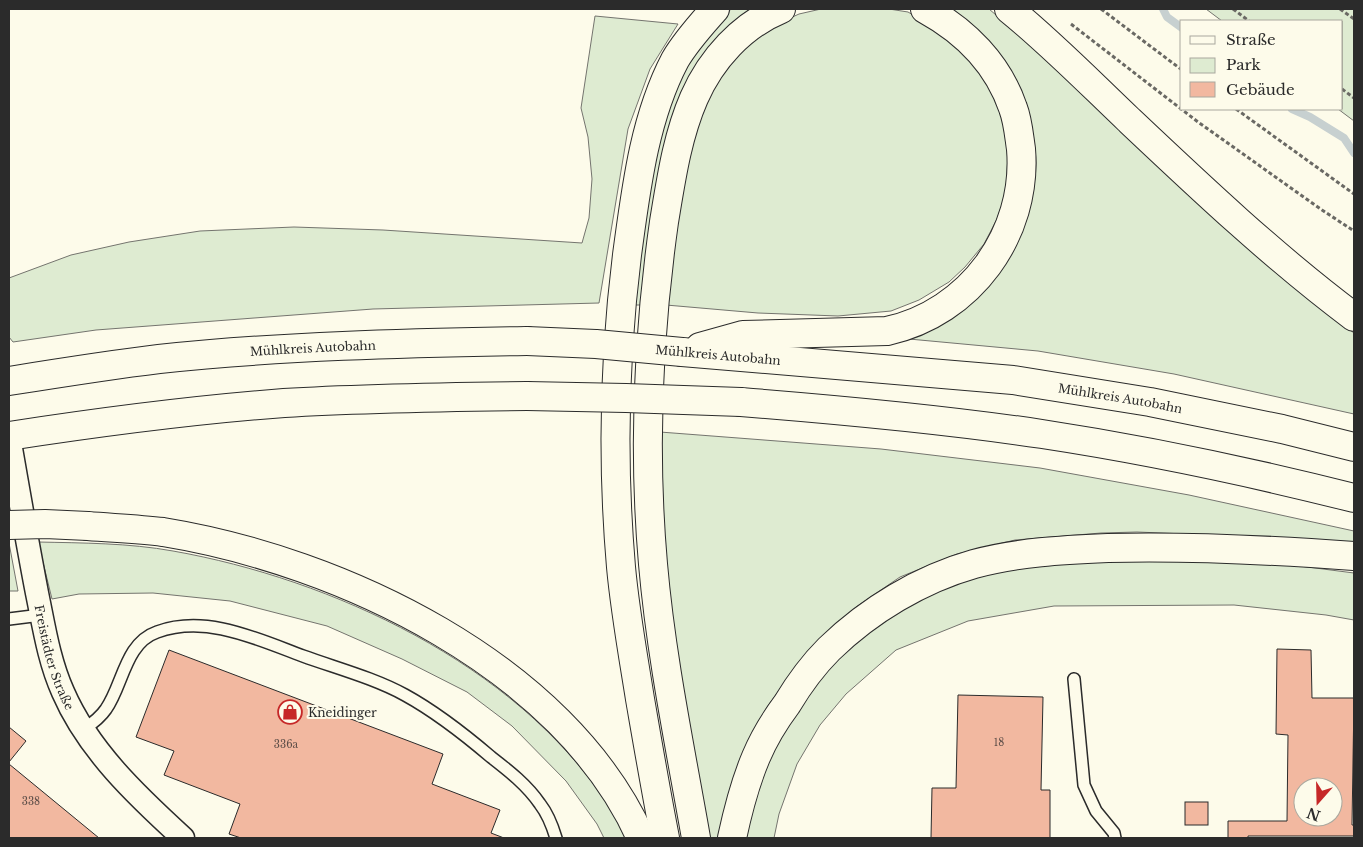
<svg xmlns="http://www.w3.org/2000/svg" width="1363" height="847" viewBox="0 0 1363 847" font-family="'Libre Baskerville',serif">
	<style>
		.green { fill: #deebd1; stroke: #74746e }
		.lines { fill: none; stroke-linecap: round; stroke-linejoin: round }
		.stream { stroke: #c7d0d0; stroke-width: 8 }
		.building { fill: #f2b8a0; stroke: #2b2b2b; fill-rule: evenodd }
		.lane-casing { stroke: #2b2b2b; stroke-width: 14 }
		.street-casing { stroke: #2b2b2b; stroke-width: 25 }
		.highway-casing { stroke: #2b2b2b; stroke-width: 30 }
		.path { stroke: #6a6964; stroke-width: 3; stroke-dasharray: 4 2.5; stroke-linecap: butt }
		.lane { stroke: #fdfbea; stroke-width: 11 }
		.street { stroke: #fdfbea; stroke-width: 22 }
		.highway { stroke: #fdfbea; stroke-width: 28 }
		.highway-bridge-casing { stroke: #2b2b2b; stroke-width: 30; stroke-linecap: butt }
		.highway-bridge { stroke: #fdfbea; stroke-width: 28 }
		.labels { text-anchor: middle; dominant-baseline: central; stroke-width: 4; stroke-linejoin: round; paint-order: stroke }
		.number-label { font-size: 10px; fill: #5d4e48 }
		.street-label { font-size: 12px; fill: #2b2b2b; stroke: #fdfbea }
		.poi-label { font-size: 12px; fill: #2b2b2b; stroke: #fdfbea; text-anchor: start }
	</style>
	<rect width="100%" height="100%" fill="#fdfbea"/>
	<!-- green -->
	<g class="green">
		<polygon points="731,9 750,9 733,22 715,41 645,305 632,305 642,224 664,115 691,56"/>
		<polygon points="821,9 889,9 908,12 939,30 986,77 1001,108 1009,135 1006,193 997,219 984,244 965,267 949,282 919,300 891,311 838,316 758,313 666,305 677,201 700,112 715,81 738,52 764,30 799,14"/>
		<path d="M950,9H989L1024,39L1086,97L1314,303L1354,333V414L1174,374L1038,351L909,339C975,306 1011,277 1030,202C1035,182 1039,162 1033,142C1028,125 1017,107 1009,90C1002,75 994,52 985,38C977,27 962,16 950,9Z"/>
		<polygon points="1206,9 1354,9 1354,121 1338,109 1342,109 1342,21 1222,21"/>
		<polygon points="595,16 678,24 650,69 628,129 599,303 373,309 96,330 13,342 9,337 9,278 71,255 129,242 200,231 294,227 383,230 582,243 589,218 592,179 588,137 581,108"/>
		<polygon points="660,432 881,449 1040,468 1189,495 1354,531 1354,544 1283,538 1137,532 1101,533 1015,540 957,554 900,577 856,607 819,641 791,674 767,707 745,749 733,782 721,825 719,838 708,838 691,747 666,578"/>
		<path d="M38,542C83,543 129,543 173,551C332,579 515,664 606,802C614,813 620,826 627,838H604L597,824L566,781L512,726L467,692L402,659L327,626L230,601L153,593L79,594L52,599Z"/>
		<polygon points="9,543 18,591 9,591"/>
		<polygon points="1161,558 1292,565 1354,573 1354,620 1326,615 1234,605 1054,606 968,621 896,650 846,694 820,725 797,764 779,814 774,838 742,838 774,742 804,694 844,649 890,615 959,581 1010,569 1069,561"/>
	</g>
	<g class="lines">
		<!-- stream -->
		<g class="stream">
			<polyline points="1163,9 1167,17 1182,28"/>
			<polyline points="1292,109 1310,117 1344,138 1354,153"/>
		</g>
	</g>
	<!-- building -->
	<g class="building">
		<path d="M1277,649L1311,650L1312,698H1354L1352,825H1354V836H1248V838H1228V821H1287L1288,735L1276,734ZM1303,787H1333V817H1303Z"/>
		<polygon points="169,650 443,754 432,784 500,810 491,833 504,838 241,838 229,834 240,804 164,775 174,751 136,737"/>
		<polygon points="958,695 1043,697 1041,790 1050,790 1050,838 931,838 932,788 956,788"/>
		<polygon points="9,727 26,741 9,762"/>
		<polygon points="9,764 99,838 9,838"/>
		<rect x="1185" y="802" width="23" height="23"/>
	</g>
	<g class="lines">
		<!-- lane casing -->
		<g class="lane-casing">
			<g id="lane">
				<polyline points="9,619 41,615"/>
				<polyline points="1074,679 1084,785 1096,811 1114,833 1115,838"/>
				<path d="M84,729C93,723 100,718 106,709C123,685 125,643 157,632C206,614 257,639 303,656C336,668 374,678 405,695C436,712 464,734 491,757C509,771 527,785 540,804C547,813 553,828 556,838"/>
			</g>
		</g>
		<!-- street casing -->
		<g class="street-casing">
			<g id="street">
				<path id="s1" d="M9,437C18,489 27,541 37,593C44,627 49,661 63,692C88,750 137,796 183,838"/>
			</g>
		</g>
		<!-- highway casing -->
		<g class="highway-casing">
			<g id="highway">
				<path d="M1009,9C1051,43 1089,82 1129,120C1201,188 1274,257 1354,317"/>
				<path d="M700,347L743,335L887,331C970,313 1028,234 1021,149C1019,136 1018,121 1013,108C998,64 965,31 925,9"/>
				<path id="s2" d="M682,352L1013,380L1150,402L1282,429L1354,447"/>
				<path id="s3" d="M9,381C59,373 109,365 159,359C281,346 405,343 527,341"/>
				<path d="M741,402C842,410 942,419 1042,434C1147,450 1251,472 1354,498"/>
				<path d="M9,436C100,422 192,410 284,403C365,398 446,397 527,396"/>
				<path d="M88,526C112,528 138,529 163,532C341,561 564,666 641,838"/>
				<path d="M665,838C656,792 648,745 640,699C633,655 625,611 621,567C612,463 614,359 627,255C636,189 644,119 675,60C686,41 701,25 715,9"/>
				<path d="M696,838C680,747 661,656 653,564C643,450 648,335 664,222C671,180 677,137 694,98C711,59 742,25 781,9"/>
				<path d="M732,838C738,810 745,783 756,757C764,738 775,720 787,704C799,684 813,665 829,649C869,610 921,579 974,564C1018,552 1063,550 1108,548C1190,546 1272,550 1354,556"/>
			</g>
		</g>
		<!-- path -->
		<g class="path">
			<polyline points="1101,9 1182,70"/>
			<polyline points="1233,9 1249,21"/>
			<polyline points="1340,9 1354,19"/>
			<polyline points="1071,24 1198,122 1322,210 1354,231"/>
			<polyline points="1342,89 1354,98"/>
			<polyline points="1236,109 1354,194"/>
		</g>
		<!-- lane -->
		<use href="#lane" class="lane"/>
		<!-- street -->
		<use href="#street" class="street"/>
		<!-- highway -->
		<use href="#highway" class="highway"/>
		<!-- highway-bridge casing -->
		<g class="highway-bridge-casing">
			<g id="highway-bridge">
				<polyline points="527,341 596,344 682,352"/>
				<polyline points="527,396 626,398 741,402"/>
				<polyline points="9,525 45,524 88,526"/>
			</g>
		</g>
		<!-- highway-bridge -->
		<use href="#highway-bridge" class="highway-bridge"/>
	</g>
	<!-- icons -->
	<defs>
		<g id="shop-ring" transform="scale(1.25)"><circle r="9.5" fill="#fdfbea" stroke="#c62828" stroke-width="1.5"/><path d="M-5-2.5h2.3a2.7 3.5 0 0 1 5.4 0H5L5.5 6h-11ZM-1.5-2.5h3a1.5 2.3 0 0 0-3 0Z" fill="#c62828"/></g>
	</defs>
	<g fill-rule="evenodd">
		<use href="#shop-ring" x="290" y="712"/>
	</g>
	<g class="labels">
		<!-- number labels -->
		<g class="number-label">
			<text x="999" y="742">18</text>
			<text x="286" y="744">336a</text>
			<text x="31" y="801">338</text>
		</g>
		<!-- street labels -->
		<g class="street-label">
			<text stroke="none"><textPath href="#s3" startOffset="306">Mühlkreis Autobahn</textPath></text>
			<text transform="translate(718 355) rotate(5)">Mühlkreis Autobahn</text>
			<text stroke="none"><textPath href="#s2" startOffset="441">Mühlkreis Autobahn</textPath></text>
			<text stroke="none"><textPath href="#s1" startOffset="225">Freistädter Straße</textPath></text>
		</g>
		<!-- poi labels -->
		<g class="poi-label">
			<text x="308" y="712">Kneidinger</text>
		</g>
	</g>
	<!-- border -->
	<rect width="1363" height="847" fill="none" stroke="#2b2b2b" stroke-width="20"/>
	<!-- legend -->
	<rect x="1180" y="20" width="162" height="90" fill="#fdfbea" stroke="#a9a89e"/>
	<rect x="1190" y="36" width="25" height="8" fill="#fdfbea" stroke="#a9a89e"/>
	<text x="1226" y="45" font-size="15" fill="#2b2b2b">Straße</text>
	<rect x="1190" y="58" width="25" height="15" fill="#deebd1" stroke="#a9a89e"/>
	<text x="1226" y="70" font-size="15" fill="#2b2b2b">Park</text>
	<rect x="1190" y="82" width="25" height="15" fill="#f2b8a0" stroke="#a9a89e"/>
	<text x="1226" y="95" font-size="15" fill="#2b2b2b">Gebäude</text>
	<!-- north arrow -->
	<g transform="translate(1318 802) rotate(200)"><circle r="24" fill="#fdfbea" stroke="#a9a89e"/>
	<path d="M0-4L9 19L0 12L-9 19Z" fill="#c62828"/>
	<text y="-8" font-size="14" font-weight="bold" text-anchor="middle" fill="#2b2b2b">N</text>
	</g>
</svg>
